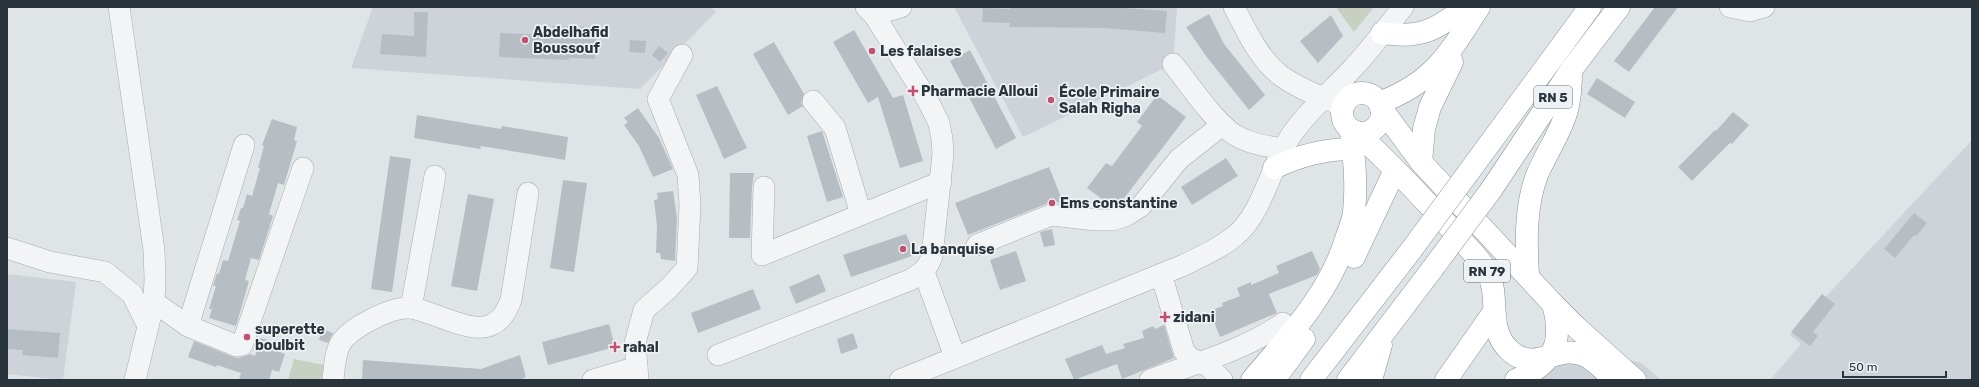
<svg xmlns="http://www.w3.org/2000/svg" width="1979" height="387" viewBox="0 0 1979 387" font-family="Rubik,sans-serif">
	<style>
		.built { fill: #ced3d9 }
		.green { fill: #c7d0c1 }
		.building { fill: #b7bec3 }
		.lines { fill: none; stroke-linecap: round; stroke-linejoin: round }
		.minor-casing { stroke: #a5acb1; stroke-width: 22 }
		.highway-casing { stroke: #88939c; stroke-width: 23 }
		.minor { stroke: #f2f4f6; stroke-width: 21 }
		.highway { stroke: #fff; stroke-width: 22 }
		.highway-bridge-casing { stroke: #88939c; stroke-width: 23; stroke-linecap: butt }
		.highway-bridge { stroke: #fff; stroke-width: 22 }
		.poi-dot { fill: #c15072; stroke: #eff2f5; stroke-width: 1.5 }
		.labels { text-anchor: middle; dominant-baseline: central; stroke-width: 3.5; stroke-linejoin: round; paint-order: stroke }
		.shield { fill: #eff2f5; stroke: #656d74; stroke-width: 1 }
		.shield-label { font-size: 13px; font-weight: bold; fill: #2a343d }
		.poi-label { font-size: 14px; font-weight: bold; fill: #2a343d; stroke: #eff2f5; text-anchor: start }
	</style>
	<rect width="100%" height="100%" fill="#dfe4e7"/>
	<!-- built -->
	<g class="built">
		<polygon points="373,7 711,7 716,12 640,89 351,68"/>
		<polygon points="954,7 1177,7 1173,64 1023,137"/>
		<polygon points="1972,140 1972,380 1770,380 1801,344 1790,335"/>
		<polygon points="7,274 76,282 63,380 7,374"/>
		<polygon points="1581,349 1642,363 1661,380 1517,380"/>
	</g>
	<!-- green -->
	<g class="green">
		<polygon points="1336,7 1374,7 1354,32"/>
		<polygon points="294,359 324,365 321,380 288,380"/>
	</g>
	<!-- building -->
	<g class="building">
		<polygon points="1010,7 1108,7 1167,11 1165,33 1104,28 1009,27 1010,23 982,22 983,8 1010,9"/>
		<polygon points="1655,7 1678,7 1629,72 1614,61"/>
		<polygon points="414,12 428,12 426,57 380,54 382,34 414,36"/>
		<polygon points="1209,14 1224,44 1265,95 1249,110 1206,56 1186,27"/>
		<polygon points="1331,15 1343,36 1318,63 1300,41"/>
		<polygon points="552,26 590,27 590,37 596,37 595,59 569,58 569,60 499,57 500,33 552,35"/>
		<polygon points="854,30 893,98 903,95 923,161 900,168 878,97 868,103 833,42"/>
		<polygon points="630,40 646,41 645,53 629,52"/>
		<polygon points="774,42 804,94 801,103 803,106 788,115 753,54"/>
		<polygon points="659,46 668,53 660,62 652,55"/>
		<polygon points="970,50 1016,138 996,149 950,61"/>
		<polygon points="1597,78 1635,102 1625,118 1587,94"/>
		<polygon points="717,86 747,148 724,159 696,95"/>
		<polygon points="1157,95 1186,117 1119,205 1113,207 1087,188 1106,163 1112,166 1142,126 1137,122"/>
		<polygon points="638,108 659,138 673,169 653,177 639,146 624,125 628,122 624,118"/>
		<polygon points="1733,112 1749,125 1732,144 1730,143 1692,181 1678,167 1715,130 1716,131"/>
		<polygon points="417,115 501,129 502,126 568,137 565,160 481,146 480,149 414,138"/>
		<polygon points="272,119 297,127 294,140 297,141 284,185 278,183 269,214 273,216 259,260 251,258 245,280 249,281 236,326 209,318 212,309 209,309 216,286 213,286 217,273 219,274 223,260 228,261 240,221 237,220 241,208 243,208 247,194 252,196 260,168 258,168 264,146 262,145"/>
		<polygon points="822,131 843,197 827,202 807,136"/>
		<polygon points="390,156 411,159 392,292 371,289"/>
		<polygon points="1226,158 1238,176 1192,205 1181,187"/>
		<polygon points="1049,167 1063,202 1046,204 968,235 955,203"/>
		<polygon points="730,173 754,173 752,187 750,238 729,238"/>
		<polygon points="563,180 587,183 574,272 550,268"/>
		<polygon points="673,191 677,218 675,261 661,259 660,253 656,253 657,226 654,200 658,199 657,193"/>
		<polygon points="468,194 494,199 477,291 451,286"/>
		<polygon points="1914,213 1927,223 1916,236 1914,235 1895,258 1884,249"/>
		<polygon points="1052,229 1055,245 1044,247 1040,232"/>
		<polygon points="906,234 915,255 851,277 843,255"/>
		<polygon points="1016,251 1026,281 1000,290 990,260"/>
		<polygon points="1312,251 1320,269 1317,275 1269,294 1277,313 1220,337 1210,311 1223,306 1222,303 1240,296 1237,288 1251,282 1251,285 1279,273 1276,266"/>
		<polygon points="819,274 826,291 796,304 789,287"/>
		<polygon points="753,289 761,309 698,333 691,313"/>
		<polygon points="1822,294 1835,304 1813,332 1818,336 1810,346 1791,332"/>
		<polygon points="609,324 615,347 548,365 542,342"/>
		<polygon points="1164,325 1174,358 1122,379 1117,364 1074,380 1065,359 1102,345 1106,354 1125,348 1123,344 1144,338 1142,331 1153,326 1155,329"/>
		<polygon points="7,329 60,333 58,358 22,355 23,350 7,349"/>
		<polygon points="322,329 333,333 328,343 319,340"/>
		<polygon points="853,333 858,348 841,354 837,339"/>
		<polygon points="261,338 280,344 278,351 285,354 279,372 272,370 269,380 239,380 241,373 217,365 216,367 188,357 194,341 233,357 239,358 250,354 255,356"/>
		<polygon points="520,355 526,377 519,380 362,380 363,360 481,369"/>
	</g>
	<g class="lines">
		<!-- minor casing -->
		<g class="minor-casing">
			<g id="minor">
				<polyline points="119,7 154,250 155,278 154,302 135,380"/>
				<path d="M1234,7C1246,30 1259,59 1280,75C1298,89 1323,97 1343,106"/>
				<polyline points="1730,7 1750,11 1764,7"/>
				<polyline points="874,15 901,7"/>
				<path d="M1173,64C1188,83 1216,124 1235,135C1250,144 1266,146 1282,149"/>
				<polyline points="813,101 835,128 861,214"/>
				<polyline points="764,187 762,255 941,182"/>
				<polyline points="977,245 1051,215 1096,220 1113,220 1127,215 1141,206 1179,159 1222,125"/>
				<polyline points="7,248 50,262 105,272 132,294 148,326"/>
				<polyline points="924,272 955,357"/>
				<polyline points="1161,274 1184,351 1190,358 1208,366 1222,380"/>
				<polyline points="154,302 188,326 237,346 242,345 303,168"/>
				<polyline points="411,308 435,176"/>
				<polyline points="188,326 244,145"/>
				<path d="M718,355L910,280C922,273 928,269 932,256L943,154L942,139L939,123L928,101L874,15L866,7"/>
				<path d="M333,380C336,349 336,339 365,323C377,316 396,307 411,308C433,311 473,336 493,324C503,319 507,309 511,300L528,193"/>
				<polyline points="593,380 637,367"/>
				<polyline points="638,380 635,343 644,310 669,288 687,268 690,205 688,175 658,99 682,55"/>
				<path d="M900,380L1184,265C1202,256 1221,248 1236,235C1264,212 1272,159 1295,130C1312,107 1334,89 1353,68C1371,49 1387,27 1403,7"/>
				<path d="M1150,380C1195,363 1244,351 1283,323"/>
			</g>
		</g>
		<!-- highway casing -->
		<g class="highway-casing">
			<g id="highway">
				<path d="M1382,33C1420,39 1436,30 1466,7"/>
				<circle cx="1362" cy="113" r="20"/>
				<path d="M1379,103C1434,82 1449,54 1479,7"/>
				<polyline points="1381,108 1421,162 1553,304 1576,327 1635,380"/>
				<path d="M1356,132C1390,163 1422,197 1453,231C1464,244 1478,256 1487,271C1501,296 1486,328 1509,350C1534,374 1557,344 1584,355C1595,360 1605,371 1614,380"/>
				<polyline points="1421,162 1424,129 1430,107 1452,62"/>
				<path d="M1274,168C1300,155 1324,149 1353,149"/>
				<polyline points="1468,173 1590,7"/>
				<polyline points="1491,190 1571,70 1619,7"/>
				<polyline points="1354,257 1395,170"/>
				<path d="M1528,275C1526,242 1525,207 1537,175C1545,156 1557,138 1564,119C1570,104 1571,87 1571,71"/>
				<path d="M1252,380C1290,335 1330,293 1347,236C1350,228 1353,220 1354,212C1357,184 1354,157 1351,130"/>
				<polyline points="1274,380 1304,339"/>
				<polyline points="1311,380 1412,249"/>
				<polyline points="1348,380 1433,268"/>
				<polyline points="1371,380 1381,345"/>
				<polyline points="1446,380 1493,313"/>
				<path d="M1516,380C1554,363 1564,344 1553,304"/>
			</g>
		</g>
		<!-- minor -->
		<use href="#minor" class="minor"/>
		<!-- highway -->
		<use href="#highway" class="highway"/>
		<!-- highway-bridge casing -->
		<g class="highway-bridge-casing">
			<g id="highway-bridge">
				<polyline points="1412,249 1468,173"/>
				<polyline points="1433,268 1491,190"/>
			</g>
		</g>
		<!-- highway-bridge -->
		<use href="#highway-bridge" class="highway-bridge"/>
	</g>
	<!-- markers -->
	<g class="poi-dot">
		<circle cx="525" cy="40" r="4"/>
		<circle cx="872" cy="51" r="4"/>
		<path d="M911 85h4v4h4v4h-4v4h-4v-4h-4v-4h4z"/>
		<circle cx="1051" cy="100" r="4"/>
		<circle cx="1052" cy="203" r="4"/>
		<circle cx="903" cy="249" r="4"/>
		<path d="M1163 311h4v4h4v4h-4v4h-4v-4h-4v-4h4z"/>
		<circle cx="247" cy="337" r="4"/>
		<path d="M613 341h4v4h4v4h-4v4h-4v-4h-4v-4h4z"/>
	</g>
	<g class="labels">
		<!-- shield labels -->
		<g class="shield">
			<rect x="1534" y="86" width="38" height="22" rx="3"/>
			<rect x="1464" y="260" width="46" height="22" rx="3"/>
		</g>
		<g class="shield-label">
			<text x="1553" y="97">RN 5</text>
			<text x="1487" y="271">RN 79</text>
		</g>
		<!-- poi labels -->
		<g class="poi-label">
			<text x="533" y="32">Abdelhafid<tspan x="533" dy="16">Boussouf</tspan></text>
			<text x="880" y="51">Les falaises</text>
			<text x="921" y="91">Pharmacie Alloui</text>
			<text x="1059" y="92">École Primaire<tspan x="1059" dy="16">Salah Righa</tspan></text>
			<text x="1060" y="203">Ems constantine</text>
			<text x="911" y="249">La banquise</text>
			<text x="1173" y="317">zidani</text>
			<text x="255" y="329">superette<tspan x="255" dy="16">boulbit</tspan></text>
			<text x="623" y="347">rahal</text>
		</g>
	</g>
	<!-- border -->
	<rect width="1979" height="387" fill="none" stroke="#2a343d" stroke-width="16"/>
	<!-- scale -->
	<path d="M1843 371v6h103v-6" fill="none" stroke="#2a343d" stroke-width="2"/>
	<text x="1849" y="371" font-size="12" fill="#2a343d" stroke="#eff2f5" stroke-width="3" paint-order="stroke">50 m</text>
</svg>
